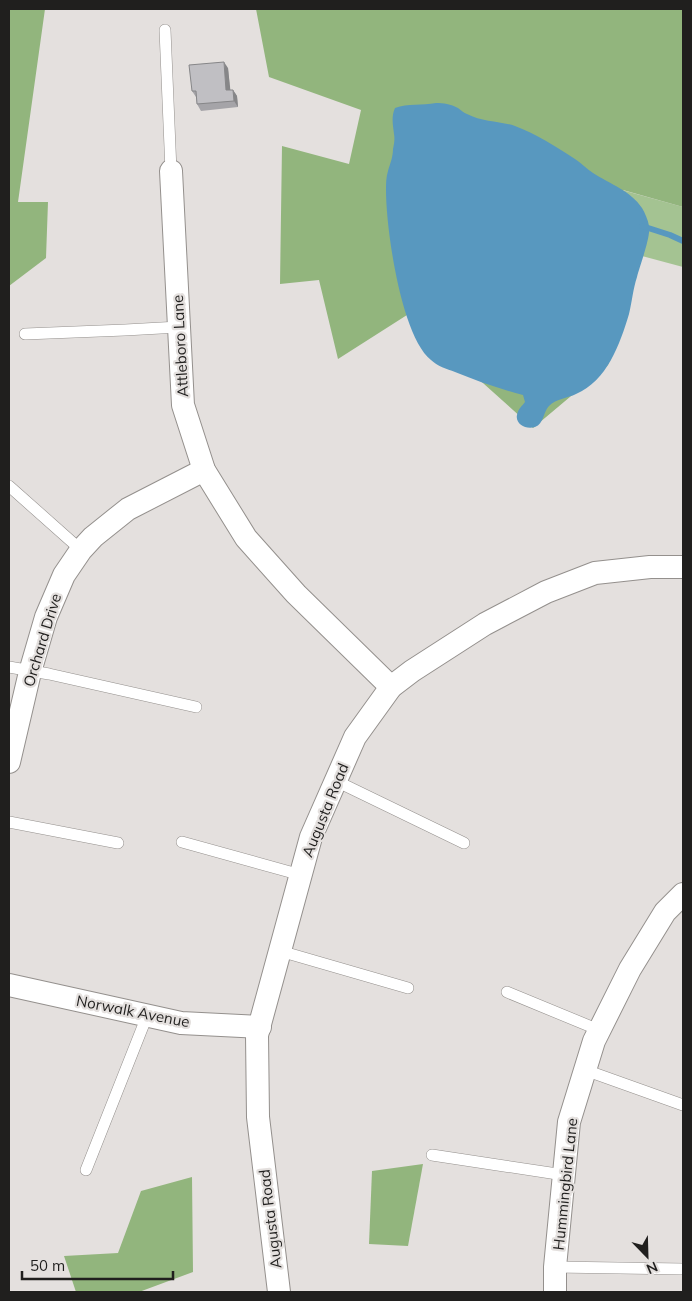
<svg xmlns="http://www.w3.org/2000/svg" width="692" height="1301" viewBox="0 0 692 1301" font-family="Mulish,sans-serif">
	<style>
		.green { fill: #a4c392 }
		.forest { fill: #92b57d }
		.water { fill: #5898bf }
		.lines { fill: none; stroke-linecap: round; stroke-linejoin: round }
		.stream { stroke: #5898bf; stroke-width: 6 }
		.service-casing { stroke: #94908d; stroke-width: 12 }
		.minor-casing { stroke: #94908d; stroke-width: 24 }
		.service { stroke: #fff; stroke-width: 11 }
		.minor { stroke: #fff; stroke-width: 22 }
		.wall { fill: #a5a4a8 }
		.shaded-wall { fill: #868688 }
		.building { fill: #c0bfc3; stroke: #868688 }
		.labels { text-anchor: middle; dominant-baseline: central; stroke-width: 4.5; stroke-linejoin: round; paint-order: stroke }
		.street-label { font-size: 15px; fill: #201f1e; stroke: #e4e0de }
	</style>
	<rect width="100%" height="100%" fill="#e4e0de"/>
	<!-- green -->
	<polygon class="green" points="622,190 683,207 683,267 642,256"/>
	<!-- forest -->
	<g class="forest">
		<polygon points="9,9 45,9 18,202 48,202 46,258 9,286"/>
		<polygon points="256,9 683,9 683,207 623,190 642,256 608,365 533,428 407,315 338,359 319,280 280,284 282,146 349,164 361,110 269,77"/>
		<polygon points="423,1164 408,1246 369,1244 372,1171"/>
		<polygon points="192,1177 193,1272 139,1292 76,1292 64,1256 118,1253 141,1191"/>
	</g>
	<!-- water -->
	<path class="water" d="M436,103C443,103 451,104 458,108C461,110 464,113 467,114C482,122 500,121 515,126C536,134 557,147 575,159C581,163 587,169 593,173C610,184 631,191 642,208C645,213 648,220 649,226C651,237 640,265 637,277C633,289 632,302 629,314C620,344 607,381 576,394C568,398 555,399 549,406C543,412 544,424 535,427C526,430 515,424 517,415C518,409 522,406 525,402L523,395C500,389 477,381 455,372C447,369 437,366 431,360C401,336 386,229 386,190C386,184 386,177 388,171C390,164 393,157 393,149C394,144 395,139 394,134C393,125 391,117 395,108C408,103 422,106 436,103Z"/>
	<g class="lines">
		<!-- stream -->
		<polyline class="stream" points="642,226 670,235 683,241"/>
		<!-- service casing -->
		<g class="service-casing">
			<g id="service">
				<polyline points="165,30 171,171"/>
				<polyline points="25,334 125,330 179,327"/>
				<polyline points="9,486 81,550"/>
				<polyline points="9,667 49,674 196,707"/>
				<polyline points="336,781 464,843"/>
				<polyline points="9,822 118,843"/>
				<polyline points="182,842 301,875"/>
				<polyline points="280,951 408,988"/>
				<polyline points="507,992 599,1030"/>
				<polyline points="585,1070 683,1105"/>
				<polyline points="432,1155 564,1175"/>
				<polyline points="86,1170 147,1016"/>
				<polyline points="555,1267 683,1269"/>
			</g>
		</g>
		<!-- minor casing -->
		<g class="minor-casing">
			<g id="minor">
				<polyline points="171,171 183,405 204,470 246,538 296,594 391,687"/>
				<polyline points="9,762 30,672 46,617 64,575 81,550 93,537 128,509 204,470"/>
				<polyline points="9,985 181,1023 260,1027"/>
				<polyline points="279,1292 258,1117 257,1035 311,837 355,737 391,687 412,671 485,624 546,592 595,573 650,567 683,567"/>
				<polyline points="555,1292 555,1267 569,1122 594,1041 630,969 665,912 683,894"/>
			</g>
		</g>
		<!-- service -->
		<use href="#service" class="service"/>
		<!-- minor -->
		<use href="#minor" class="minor"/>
	</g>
	<!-- wall -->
	<polygon class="wall" points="228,68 230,90 233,90 237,96 238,107 201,111 197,104 196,97 192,91"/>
	<!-- shaded-wall -->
	<g class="shaded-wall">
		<polygon points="224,62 228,68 231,96 226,90"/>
		<polygon points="233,90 237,96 238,107 234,101"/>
	</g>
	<!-- building -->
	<polygon class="building" points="224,62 226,90 233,90 234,101 197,104 196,91 192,91 189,65"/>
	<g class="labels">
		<!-- street labels -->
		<g class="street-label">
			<text transform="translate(180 346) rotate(-93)">Attleboro Lane</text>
			<text transform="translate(42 640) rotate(-73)">Orchard Drive</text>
			<text transform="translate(325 810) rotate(-68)">Augusta Road</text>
			<text transform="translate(133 1011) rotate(11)">Norwalk Avenue</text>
			<text transform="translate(565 1184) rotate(-84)">Hummingbird Lane</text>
			<text transform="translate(270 1219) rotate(-97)">Augusta Road</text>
		</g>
	</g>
	<!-- border -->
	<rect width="692" height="1301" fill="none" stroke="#201f1e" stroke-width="20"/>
	<!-- north arrow -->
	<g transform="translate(647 1256) rotate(157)" stroke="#e4e0de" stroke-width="4" paint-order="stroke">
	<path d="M0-4L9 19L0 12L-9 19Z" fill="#201f1e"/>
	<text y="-8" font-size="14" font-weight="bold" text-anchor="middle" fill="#201f1e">N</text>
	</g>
	<!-- scale -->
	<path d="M22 1271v8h151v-8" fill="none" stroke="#201f1e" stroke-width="2.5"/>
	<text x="30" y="1271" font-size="15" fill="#201f1e" stroke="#e4e0de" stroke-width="4" paint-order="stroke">50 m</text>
</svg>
